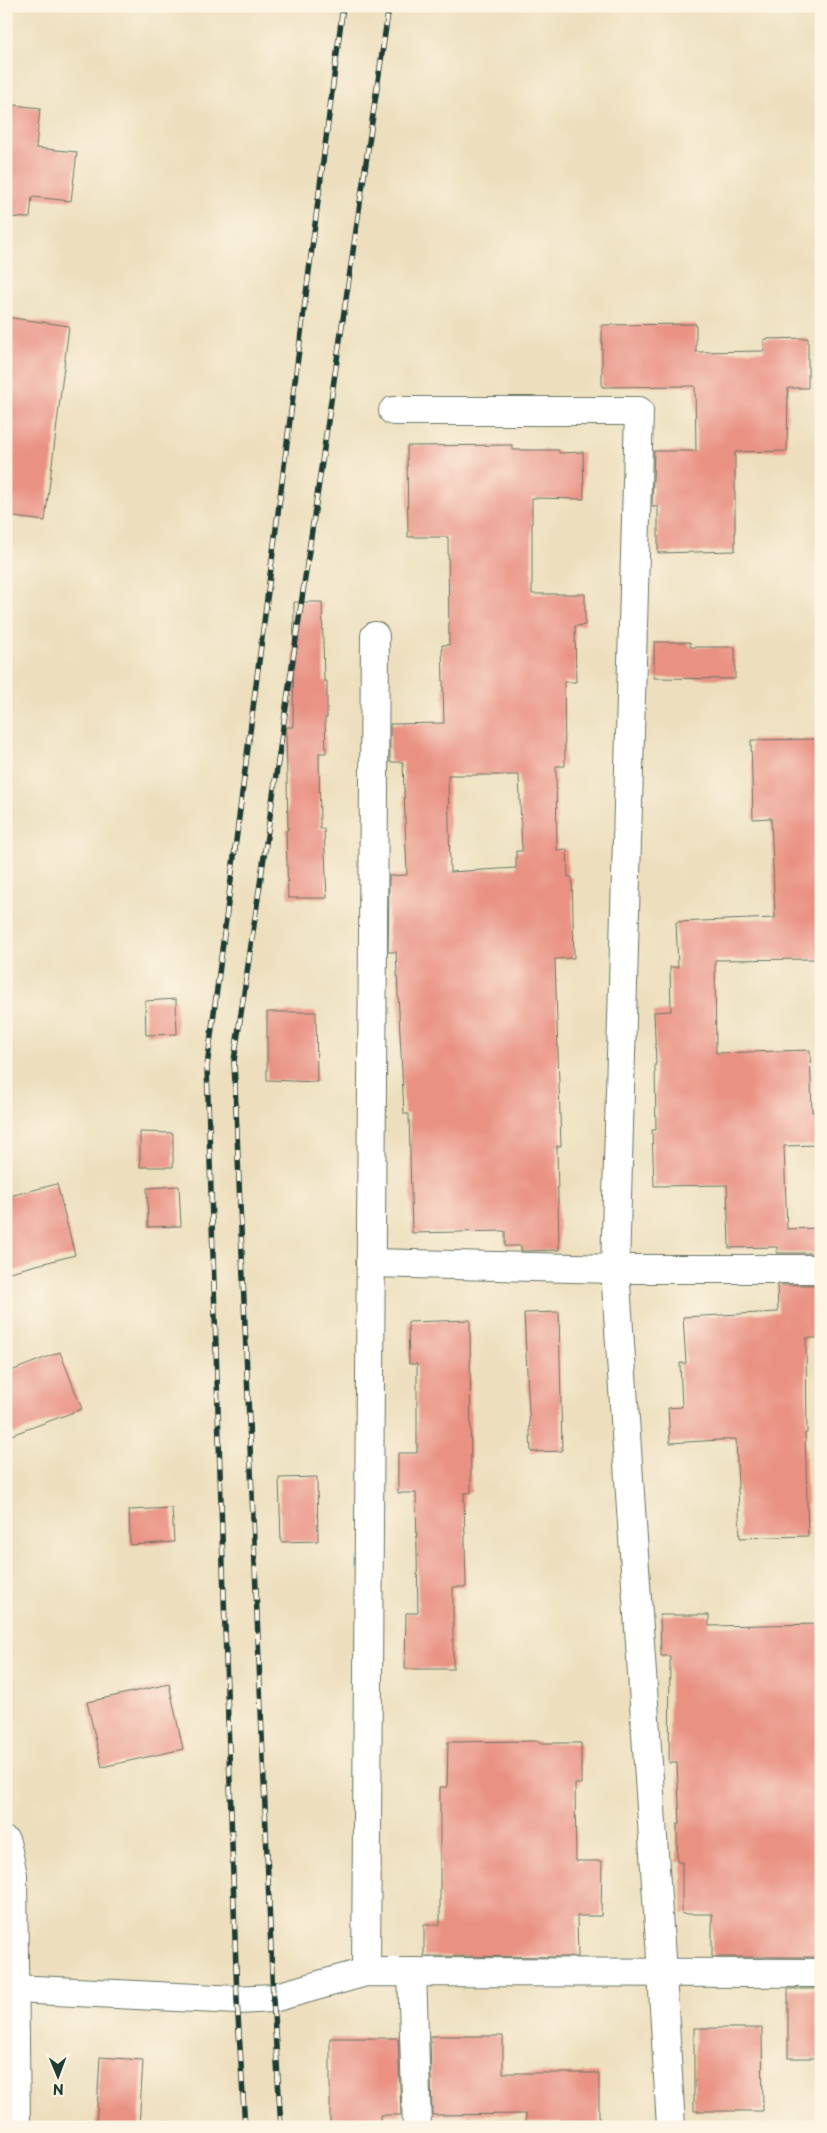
<svg xmlns="http://www.w3.org/2000/svg" width="827" height="2133" viewBox="0 0 827 2133" font-family="'Playpen Sans',sans-serif">
	<style>
		.building { fill: #e99183; fill-rule: evenodd }
		.lines { fill: none; stroke-linecap: round; stroke-linejoin: round }
		.street-casing { stroke: #677664; stroke-width: 30 }
		.highway-casing { stroke: #677664; stroke-width: 30 }
		.street { stroke: #fff; stroke-width: 28 }
		.highway { stroke: #fff; stroke-width: 28 }
		.rail-casing { stroke: #1f3d34; stroke-width: 5.5 }
		.rail { stroke: #fcf5e5; stroke-width: 4; stroke-dasharray: 11; stroke-linecap: butt }
	</style>
	<rect width="100%" height="100%" fill="#fcf5e5"/>
	<filter id="ink" filterUnits="userSpaceOnUse"><feTurbulence type="fractalNoise" baseFrequency=".02" numOctaves="2"/><feDisplacementMap in="SourceGraphic" scale="10" xChannelSelector="R" yChannelSelector="G"/><feConvolveMatrix kernelMatrix="1 2 1 2 8 2 1 2 1" color-interpolation-filters="sRGB"/></filter>
	<filter id="wash" filterUnits="userSpaceOnUse"><feTurbulence type="fractalNoise" baseFrequency=".0096" numOctaves="4" result="noise"/><feDisplacementMap in="SourceGraphic" scale="20" xChannelSelector="R" yChannelSelector="G"/><feGaussianBlur stdDeviation="1.12" result="paint"/><feColorMatrix in="noise" values="0 0 0 0 0 0 0 0 0 0 0 0 0 0 0 0 0 1.4 0 .05"/><feComposite in="paint" operator="in"/></filter>
	<g filter="url(#wash)">
		<rect width="100%" height="100%" fill="#eddfbd"/>
		<g id="blocks">
			<!-- building -->
			<g class="building">
				<polygon points="6,104 40,108 36,148 77,152 71,201 32,197 30,218 6,217"/>
				<polygon points="6,317 69,326 45,521 6,516"/>
				<polygon points="696,324 696,352 764,351 764,339 808,338 808,388 788,388 787,451 735,452 735,551 658,553 658,507 652,507 654,451 696,451 695,386 602,387 602,325"/>
				<path d="M512,445V450H559V453L583,452L584,499L532,498V594H585V625L575,626L576,682H564L565,766H556L557,850L567,849L568,877H572L574,958L555,959L561,1146H557L559,1250L521,1251V1246H505V1231L412,1233L409,1114H404L396,952H388L389,876L407,875L403,762H390V724L444,723L442,645H449L448,537H408L407,446ZM448,775H519L522,851H516V868L450,872Z"/>
				<polygon points="294,602 322,602 324,681 327,681 327,718 325,718 326,753 319,753 320,829 324,829 327,898 288,898 286,830 288,830 286,727 293,727"/>
				<polygon points="654,642 690,642 690,647 735,647 735,679 654,678"/>
				<polygon points="821,739 821,959 715,960 716,1053 810,1050 812,1112 817,1111 818,1145 784,1146 787,1229 821,1228 821,1253 777,1253 777,1247 729,1248 727,1185 654,1186 652,1130 656,1130 655,1064 656,1064 654,1012 671,1011 670,967 678,967 676,922 775,918 771,818 753,819 751,740"/>
				<polygon points="176,999 177,1034 146,1035 145,1001"/>
				<polygon points="267,1012 316,1012 317,1082 267,1080"/>
				<polygon points="140,1132 173,1133 173,1167 140,1167"/>
				<polygon points="57,1184 75,1255 6,1273 6,1197"/>
				<polygon points="179,1186 181,1226 148,1227 147,1188"/>
				<polygon points="777,1285 821,1285 821,1338 806,1338 807,1433 805,1433 808,1536 740,1538 736,1439 670,1443 668,1408 682,1407 680,1363 686,1363 683,1317 778,1312"/>
				<polygon points="559,1312 562,1451 531,1452 524,1313"/>
				<polygon points="470,1320 471,1493 464,1493 466,1587 453,1587 453,1669 405,1669 406,1613 418,1613 416,1493 398,1493 398,1453 417,1453 417,1364 409,1364 408,1322"/>
				<polygon points="60,1352 82,1409 6,1437 6,1373"/>
				<polygon points="317,1477 318,1541 281,1542 279,1478"/>
				<polygon points="172,1508 174,1542 130,1545 129,1510"/>
				<polygon points="660,1615 709,1615 709,1626 821,1624 821,1957 712,1957 712,1914 682,1914 682,1862 677,1862 677,1824 680,1824 677,1763 669,1763 670,1656 661,1656"/>
				<polygon points="169,1684 183,1749 102,1767 87,1702"/>
				<polygon points="539,1741 539,1743 581,1743 581,1784 575,1784 576,1861 602,1861 601,1916 577,1916 578,1957 424,1956 424,1925 440,1925 440,1787 447,1787 448,1742"/>
				<rect x="788" y="1989" width="33" height="69"/>
				<polygon points="694,2028 762,2028 763,2111 694,2111"/>
				<polygon points="430,2036 503,2036 503,2073 599,2073 599,2127 561,2127 561,2122 526,2122 526,2114 432,2115"/>
				<polygon points="330,2038 398,2038 401,2115 380,2115 380,2127 330,2127"/>
				<polygon points="100,2057 143,2060 139,2127 96,2127"/>
			</g>
		</g>
	</g>
	<g filter="url(#ink)">
		<use href="#blocks" fill-opacity="0" stroke="#677664" stroke-width="1"/>
		<g class="lines">
			<!-- street casing -->
			<g class="street-casing">
				<g id="street">
					<polyline points="393,411 639,411 615,1269 662,1973 671,2127"/>
					<polyline points="370,1263 615,1269 821,1269"/>
					<polyline points="366,1972 375,636"/>
					<polyline points="412,1972 417,2127"/>
					<polyline points="15,1989 237,2000 273,1998 366,1972 821,1973"/>
				</g>
			</g>
			<!-- highway casing -->
			<g class="highway-casing">
				<polyline id="highway" points="6,1842 13,1875 16,2127"/>
			</g>
			<!-- street -->
			<use href="#street" class="street"/>
			<!-- highway -->
			<use href="#highway" class="highway"/>
			<!-- rail casing -->
			<g class="rail-casing">
				<g id="rail">
					<polyline points="245,2127 237,2000 207,1067 343,6"/>
					<polyline points="281,2127 273,1998 234,1061 389,6"/>
				</g>
			</g>
			<!-- rail -->
			<use href="#rail" class="rail"/>
		</g>
	</g>
	<!-- margin -->
	<rect width="827" height="2133" fill="none" stroke="#fcf5e5" stroke-width="25"/>
	<!-- north arrow -->
	<g transform="translate(58 2076) rotate(179)" stroke="#fcf5e5" stroke-width="4" paint-order="stroke">
	<path d="M0-4L9 19L0 12L-9 19Z" fill="#1f3d34"/>
	<text y="-8" font-size="14" font-weight="bold" text-anchor="middle" fill="#1f3d34">N</text>
	</g>
</svg>
